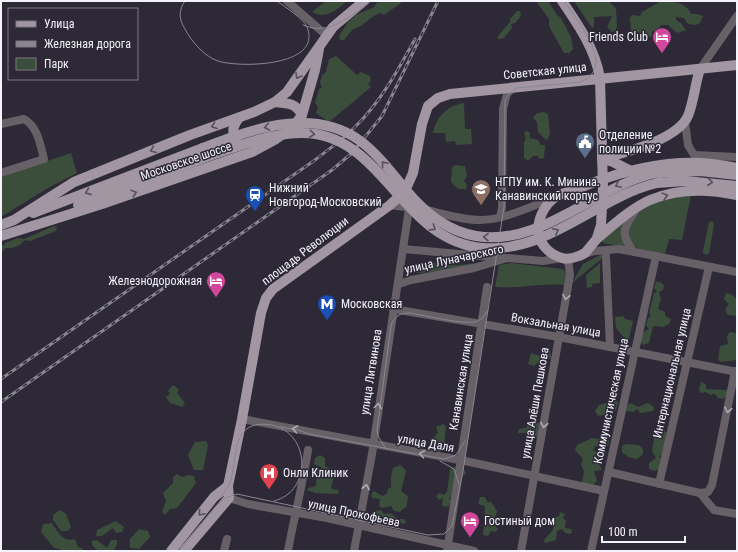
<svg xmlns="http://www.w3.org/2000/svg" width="738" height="552" viewBox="0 0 738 552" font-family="'Roboto Condensed',sans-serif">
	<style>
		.green { fill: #3b4e3c }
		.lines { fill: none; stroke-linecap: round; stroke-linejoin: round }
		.minor { stroke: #676167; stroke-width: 8 }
		.major { stroke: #a196a2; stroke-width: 10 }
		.tram { stroke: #8a8793; stroke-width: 1 }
		.rail-casing { stroke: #8a8793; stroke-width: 3 }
		.rail { stroke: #2d2937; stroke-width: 1.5; stroke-dasharray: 4.5; stroke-linecap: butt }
		.major-bridge { stroke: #a196a2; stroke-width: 10 }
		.oneway { stroke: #564f5c }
		.oneway2 { stroke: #aeaab1 }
		.labels { text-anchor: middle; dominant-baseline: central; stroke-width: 3; stroke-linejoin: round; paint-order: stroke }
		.poi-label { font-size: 12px; fill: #f4f2fb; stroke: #2d2937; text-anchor: start }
		.street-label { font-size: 12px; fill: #f4f2fb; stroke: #2d2937 }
	</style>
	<rect width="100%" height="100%" fill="#2d2937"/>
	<!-- green -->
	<g class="green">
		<path d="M326,1H347C337,10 326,20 312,12Z"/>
		<path d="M378,1H401V3L384,15L380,13C369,17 362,28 353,29L344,40H340L339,36L348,22L356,15L374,7Z"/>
		<polygon points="536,1 548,1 557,15 561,18 571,37 573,49 569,53 564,53 549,26 549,19"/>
		<polygon points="574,1 608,1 616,8 617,27 615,31 612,32 607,27 612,16 594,17 594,27 592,28"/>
		<path d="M661,1C671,1 687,2 691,14H698L703,16L700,23L696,25L688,24L684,18L676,17V20L681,23L686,30L677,33L668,25H661L658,30L652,32V36L648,38L642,37L638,32L631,31L630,18L632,15L640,16L642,12Z"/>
		<polygon points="517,11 520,11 521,16 515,23 511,24 512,28 504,38 498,39 498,36 510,22 510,19"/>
		<polygon points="336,56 357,75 361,72 370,76 371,81 368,84 371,87 329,122 316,113 318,107 315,103 319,89 322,88 320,82 322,75 326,72 329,59"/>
		<path d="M464,103L465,129H471L472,144L456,145L455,141L446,142L445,133H433C436,117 448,105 464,103Z"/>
		<polygon points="544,112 548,114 550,133 548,139 546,140 538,132 537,122 533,118 537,113"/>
		<polygon points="527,131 530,133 530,138 538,140 541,145 545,145 544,158 539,159 538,156 533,156 528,161 524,158 524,142 526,139 524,133"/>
		<polygon points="71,153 77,173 48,188 1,217 1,177"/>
		<polygon points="455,165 465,166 467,176 464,181 467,185 466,189 458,189 451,182 452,167"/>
		<path d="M691,195L682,240L669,239L665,254C645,250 631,253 627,230L641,208L660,200Z"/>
		<polygon points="629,216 626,247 603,243 602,241"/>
		<polygon points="712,221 714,224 709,254 705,255 703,252 709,222"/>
		<path d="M54,226L57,228L56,231L30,241L25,240C20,246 13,249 5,248L1,253V245L4,246L5,243L18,238L24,239Z"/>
		<polygon points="602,254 605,256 572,283 583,264"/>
		<polygon points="422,262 459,265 484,262 446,271 416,273 415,268"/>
		<path d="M511,263L563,269L567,275L565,285C541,283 519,289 495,287L499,265Z"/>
		<polygon points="600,263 600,283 592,284 592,287 587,288 586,275"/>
		<polygon points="656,282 660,282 664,285 663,290 659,292 661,299 658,309 665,312 665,316 671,319 669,324 663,327 653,326 649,343 643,345 640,341 641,333 649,329 646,325 648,318 651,316 649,313 654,293 657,292 654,288"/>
		<polygon points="726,293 731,294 737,299 737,316 728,315 725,310 729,304 724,299"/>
		<polygon points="623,316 625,319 633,321 629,339 625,339 616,328 615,317"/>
		<polygon points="730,332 737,333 737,360 721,362 718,360 720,346 728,344 727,336"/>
		<polygon points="550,352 551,357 545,363 537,363 534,366 528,364 531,353 540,356 545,353"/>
		<polygon points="701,382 706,384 706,389 727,390 728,395 723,399 718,398 715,394 710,395 706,392 701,393 699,390"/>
		<polygon points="172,386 175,386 179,390 177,393 185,403 182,407 170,403 166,397 170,394 168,391"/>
		<polygon points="616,400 618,402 616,410 609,414 598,416 595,411 599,405"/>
		<polygon points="630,403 638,407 648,403 654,407 653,411 640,413 637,409 633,412 625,411 625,407"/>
		<polygon points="538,422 542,426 538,430 540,436 535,438 528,433 518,433 519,429 526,428 529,423 534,424"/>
		<path d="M443,424L446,426L444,447L440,452L436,451C433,444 431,438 438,433L436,427Z"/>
		<polygon points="665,431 668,435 663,455 659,456 662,461 660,469 655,471 649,469 649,463 656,458 652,451 655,433"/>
		<polygon points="606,437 609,441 608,446 595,446 593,450 604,457 599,464 602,470 594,471 597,481 593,485 585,485 582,482 584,471 581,465 583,459 575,450 577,445 592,438 600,439"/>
		<polygon points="206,441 208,445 203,470 194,470 188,455 195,442"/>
		<polygon points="626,444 639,445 643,449 643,454 637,459 628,457 622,452 622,446"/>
		<polygon points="320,455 325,458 325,466 335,471 331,489 339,490 338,494 315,493 307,490 308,488 316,486 317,472 322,468 314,464 315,458"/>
		<polygon points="401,465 406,471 401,491 408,496 407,506 400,512 394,511 391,506 383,508 379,506 380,499 372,498 371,494 374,491 382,496 387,494 388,489 391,487 391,477 393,468"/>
		<polygon points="455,467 464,469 466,474 462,476 458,474 452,497 449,498 451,501 449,506 445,507 442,505 443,498 439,500 436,496 439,493 444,495 447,492 450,469"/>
		<polygon points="177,474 182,477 189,475 194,476 196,483 177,508 170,509 165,515 162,512 166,501 163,493 173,483 173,477"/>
		<polygon points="480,497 485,497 487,502 491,502 497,511 493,524 498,529 495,532 491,531 488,536 483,535 485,506 478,504"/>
		<polygon points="60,510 66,514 71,527 68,531 61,531 53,520 53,515"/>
		<polygon points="381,510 384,514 390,513 398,519 404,519 406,522 404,524 384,520 382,516 378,517 374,514 375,511"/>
		<polygon points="560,512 565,514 563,518 566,521 565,528 571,529 572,532 570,534 565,533 562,529 557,531 556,540 545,543 544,540 553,530 554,518 559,516"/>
		<polygon points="116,521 124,527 122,532 116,533 113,528 102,536 96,536 97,530"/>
		<path d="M52,523C58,532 63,543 75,539L78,547L83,549V551H61L60,549L54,548L41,532L43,524Z"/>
		<polygon points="139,529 148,531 150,537 139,549 130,548 130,539"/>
		<polygon points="97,540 107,548 111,540 117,540 117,545 114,549 115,551 98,551 92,545 92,541"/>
	</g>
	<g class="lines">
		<!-- minor -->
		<g class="minor">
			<polyline points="287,1 326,35"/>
			<polyline points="700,69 737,16"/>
			<polyline points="685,122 688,145 694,155 737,157"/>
			<path d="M1,124L24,119C38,127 40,144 44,159L1,173"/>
			<polyline points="390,205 413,208"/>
			<path d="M426,210C444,214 462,220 480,220C505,220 531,206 554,198"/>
			<polyline points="500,217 502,208 503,109 507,94 513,88"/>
			<polyline points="403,249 504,258"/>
			<path d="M634,252C618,232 625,227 637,208"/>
			<polyline points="584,254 595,251 619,249 737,272"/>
			<polyline points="606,256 610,347"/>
			<polyline points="399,284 411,280 474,268 507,258 543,261 562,258"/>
			<polyline points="393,309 559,337 737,372"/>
			<polyline points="242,419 465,461 604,491"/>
			<polyline points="609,472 700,493 714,510 737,514"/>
			<polyline points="659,484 709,267"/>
			<polyline points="700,493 708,492 712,485 735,371"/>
			<polyline points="229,498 248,504 327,518 474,551"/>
			<polyline points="224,551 227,539"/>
			<path d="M288,551C294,517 303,484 308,450"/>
			<polyline points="354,551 372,454 410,202"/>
			<polyline points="447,551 487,287"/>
			<polyline points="521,551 570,275 568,259"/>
			<polyline points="591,551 656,256"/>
		</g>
		<!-- major -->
		<g class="major">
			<path d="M562,1C579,26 595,49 600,78L603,189L601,225L597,238"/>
			<path d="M275,102C287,103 296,103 302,115"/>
			<path d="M238,144C231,134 232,127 239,118"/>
			<path d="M602,159C626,152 677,140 688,116C694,101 695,84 700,69"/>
			<polyline points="602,159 613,162 633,172"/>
			<path d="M737,168C718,164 699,162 680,163C646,165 608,176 577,189C571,191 563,193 557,196C544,204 536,221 539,235C541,246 551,255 562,258C568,260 579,257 585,253C590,248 593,242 599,237C614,224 632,208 650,200C678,188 709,189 737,195"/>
			<polyline points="659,173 700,171 737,175"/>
			<polyline points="657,183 685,181 737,186"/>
			<polyline points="78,205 206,157"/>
			<polyline points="33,213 203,148"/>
			<polyline points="1,225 14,220 74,182 190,135 254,112 275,102 287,92 333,27 364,1"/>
			<polyline points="1,236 102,204 252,152 276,139 293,127 302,115 315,70 319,49"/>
			<polyline points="171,551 214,497 228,486"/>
			<polyline points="184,551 229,498 228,486 242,419 261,313 266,298 273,289 390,205 405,191 413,173 422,124 428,106 438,98 450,94 737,65"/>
		</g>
		<!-- tram -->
		<g class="tram">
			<path d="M185,1C178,10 179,20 185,29C191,41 205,57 218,61C239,68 323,67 307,27C304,19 285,7 277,1"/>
			<path d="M303,25C330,37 351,15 371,1"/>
			<polyline points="280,427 298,430 309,434 444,459 456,455 465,441"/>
			<path d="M386,449L378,436L377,430L391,326C394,316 400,313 410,313C424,315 466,326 478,321C483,319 485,314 488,310"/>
			<polyline points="440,461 454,469 459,484"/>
			<path d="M218,499C224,493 229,487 231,479C236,463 233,438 248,428C256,423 264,424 272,425C310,433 313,491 274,501"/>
			<path d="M179,551L218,504L225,498L237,494L428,535L444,534L452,526L463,471L504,207L505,100L509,94L517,88L580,82C618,68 577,20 564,1"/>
		</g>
		<!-- rail casing -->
		<g class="rail-casing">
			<g id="rail">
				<path d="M1,379L315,160C328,150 342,140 354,128C380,103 398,70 415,39"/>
				<polyline points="1,402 332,170 352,153 382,116 438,1"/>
			</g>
		</g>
		<!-- rail -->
		<use href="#rail" class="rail"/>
		<!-- major-bridge -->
		<g class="major-bridge">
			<path d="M203,148C251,129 312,107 359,140C377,153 391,172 405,189C423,211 446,231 476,236C541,247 594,187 655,173"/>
			<path d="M206,157C236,147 267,134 300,133C384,131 399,241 483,248C549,253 597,197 657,183"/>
		</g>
	</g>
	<!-- one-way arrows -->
	<defs><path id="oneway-chevron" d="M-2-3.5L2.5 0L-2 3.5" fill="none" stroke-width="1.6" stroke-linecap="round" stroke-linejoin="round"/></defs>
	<g class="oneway">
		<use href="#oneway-chevron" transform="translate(298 76) rotate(120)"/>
		<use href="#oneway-chevron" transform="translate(214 126) rotate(160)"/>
		<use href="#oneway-chevron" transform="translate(267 127) rotate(170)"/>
		<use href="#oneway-chevron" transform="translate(312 134) rotate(7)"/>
		<use href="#oneway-chevron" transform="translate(153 150) rotate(158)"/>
		<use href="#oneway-chevron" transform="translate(384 164) rotate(-131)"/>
		<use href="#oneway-chevron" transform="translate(710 182) rotate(5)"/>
		<use href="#oneway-chevron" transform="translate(618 185) rotate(155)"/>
		<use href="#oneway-chevron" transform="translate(88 192) rotate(159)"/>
		<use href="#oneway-chevron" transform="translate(134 193) rotate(-19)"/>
		<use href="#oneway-chevron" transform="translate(665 196) rotate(-15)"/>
		<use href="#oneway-chevron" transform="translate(433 228) rotate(33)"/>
		<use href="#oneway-chevron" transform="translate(556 231) rotate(-27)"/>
		<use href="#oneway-chevron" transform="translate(486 237) rotate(-178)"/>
		<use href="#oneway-chevron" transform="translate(201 513) rotate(130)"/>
	</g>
	<g class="oneway2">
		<use href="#oneway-chevron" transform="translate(566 297) rotate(101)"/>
		<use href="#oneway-chevron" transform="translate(378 406) rotate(-82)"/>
		<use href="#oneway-chevron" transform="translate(728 410) rotate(101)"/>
		<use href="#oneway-chevron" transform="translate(544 425) rotate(100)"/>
		<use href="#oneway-chevron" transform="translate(295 429) rotate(-169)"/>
		<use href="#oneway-chevron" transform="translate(422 454) rotate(-170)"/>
		<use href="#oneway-chevron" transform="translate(366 487) rotate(-80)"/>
	</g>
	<!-- icons -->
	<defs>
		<g id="hotel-pin" transform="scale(1)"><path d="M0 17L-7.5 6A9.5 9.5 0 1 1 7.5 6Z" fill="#d1479c" stroke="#2d2937"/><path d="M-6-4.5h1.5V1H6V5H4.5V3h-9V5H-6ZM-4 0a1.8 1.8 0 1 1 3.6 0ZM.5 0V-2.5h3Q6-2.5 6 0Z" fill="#fff"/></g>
		<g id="civic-pin" transform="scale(1)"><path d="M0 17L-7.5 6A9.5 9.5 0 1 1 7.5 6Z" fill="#5c6f8a" stroke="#2d2937"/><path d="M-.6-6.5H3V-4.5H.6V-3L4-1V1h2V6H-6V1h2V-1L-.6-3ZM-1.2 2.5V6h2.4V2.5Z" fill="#fff"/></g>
		<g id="university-pin" transform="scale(1)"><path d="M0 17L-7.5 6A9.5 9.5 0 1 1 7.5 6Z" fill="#8d6e63" stroke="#2d2937"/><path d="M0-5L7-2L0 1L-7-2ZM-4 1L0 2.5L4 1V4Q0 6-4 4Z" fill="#fff"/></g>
		<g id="station-pin" transform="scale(1)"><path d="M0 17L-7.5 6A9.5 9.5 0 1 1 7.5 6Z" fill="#1a4fb4" stroke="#2d2937"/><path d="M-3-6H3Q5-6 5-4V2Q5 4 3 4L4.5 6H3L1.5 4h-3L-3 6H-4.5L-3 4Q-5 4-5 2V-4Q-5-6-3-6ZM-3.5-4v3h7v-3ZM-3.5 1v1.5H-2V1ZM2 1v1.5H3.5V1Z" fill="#fff"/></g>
		<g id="metro-pin" transform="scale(1)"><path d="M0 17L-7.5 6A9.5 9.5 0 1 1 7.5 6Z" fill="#1a4fb4" stroke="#2d2937"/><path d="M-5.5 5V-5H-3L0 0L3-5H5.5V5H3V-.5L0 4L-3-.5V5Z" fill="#fff"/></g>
		<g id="hospital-pin" transform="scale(1)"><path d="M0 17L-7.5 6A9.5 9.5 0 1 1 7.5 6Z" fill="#e0444e" stroke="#2d2937"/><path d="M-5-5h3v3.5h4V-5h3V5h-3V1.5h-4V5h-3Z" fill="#fff"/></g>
	</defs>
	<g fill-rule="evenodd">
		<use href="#hotel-pin" x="662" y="37"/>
		<use href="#civic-pin" x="585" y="142"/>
		<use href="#university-pin" x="481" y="189"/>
		<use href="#station-pin" x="255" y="195"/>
		<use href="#hotel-pin" x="216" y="281"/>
		<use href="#metro-pin" x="327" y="304"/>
		<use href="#hospital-pin" x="269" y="473"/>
		<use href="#hotel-pin" x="470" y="521"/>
	</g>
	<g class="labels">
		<!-- poi labels -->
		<g class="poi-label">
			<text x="648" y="37" text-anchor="end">Friends Club</text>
			<text x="599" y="135">Отделение<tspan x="599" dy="14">полиции №2</tspan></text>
			<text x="495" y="182">НГПУ им. К. Минина.<tspan x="495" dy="14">Канавинский корпус</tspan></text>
			<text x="269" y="188">Нижний<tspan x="269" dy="14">Новгород-Московский</tspan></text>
			<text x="202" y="281" text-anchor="end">Железнодорожная</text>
			<text x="341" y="304">Московская</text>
			<text x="283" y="473">Онли Клиник</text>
			<text x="484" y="521">Гостиный дом</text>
		</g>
		<!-- street labels -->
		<g class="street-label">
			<text transform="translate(545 71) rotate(-6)">Советская улица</text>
			<text transform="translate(186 161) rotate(-19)">Московское шоссе</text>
			<text transform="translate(305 251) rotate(-37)">площадь Революции</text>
			<text transform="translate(454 259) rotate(-12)">улица Луначарского</text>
			<text transform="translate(556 325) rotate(10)">Вокзальная улица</text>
			<text transform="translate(371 372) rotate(-81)">улица Литвинова</text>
			<text transform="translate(672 373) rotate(-77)">Интернациональная улица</text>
			<text transform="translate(461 382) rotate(-81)">Канавинская улица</text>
			<text transform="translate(611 401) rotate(-78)">Коммунистическая улица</text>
			<text transform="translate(535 403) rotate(-80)">улица Алёши Пешкова</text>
			<text transform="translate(426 443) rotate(10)">улица Даля</text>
			<text transform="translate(354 513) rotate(12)">улица Прокофьева</text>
		</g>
	</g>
	<!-- border -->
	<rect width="738" height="552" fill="none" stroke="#f4f2fb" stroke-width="4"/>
	<!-- legend -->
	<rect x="8" y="8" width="130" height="72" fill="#2d2937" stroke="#7d7985"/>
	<rect x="16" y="21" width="20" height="6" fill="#a196a2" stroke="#7d7985"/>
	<text x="44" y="28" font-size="12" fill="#f4f2fb">Улица</text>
	<rect x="16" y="41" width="20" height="6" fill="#8a8793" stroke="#7d7985"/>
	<text x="44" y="48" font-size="12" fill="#f4f2fb">Железная дорога</text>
	<rect x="16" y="58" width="20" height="12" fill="#3b4e3c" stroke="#7d7985"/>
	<text x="44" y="68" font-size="12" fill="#f4f2fb">Парк</text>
	<!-- scale -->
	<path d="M602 536v6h83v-6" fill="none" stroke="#f4f2fb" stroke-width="2"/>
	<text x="608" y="536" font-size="12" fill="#f4f2fb" stroke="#2d2937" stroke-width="3" paint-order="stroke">100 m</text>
</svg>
